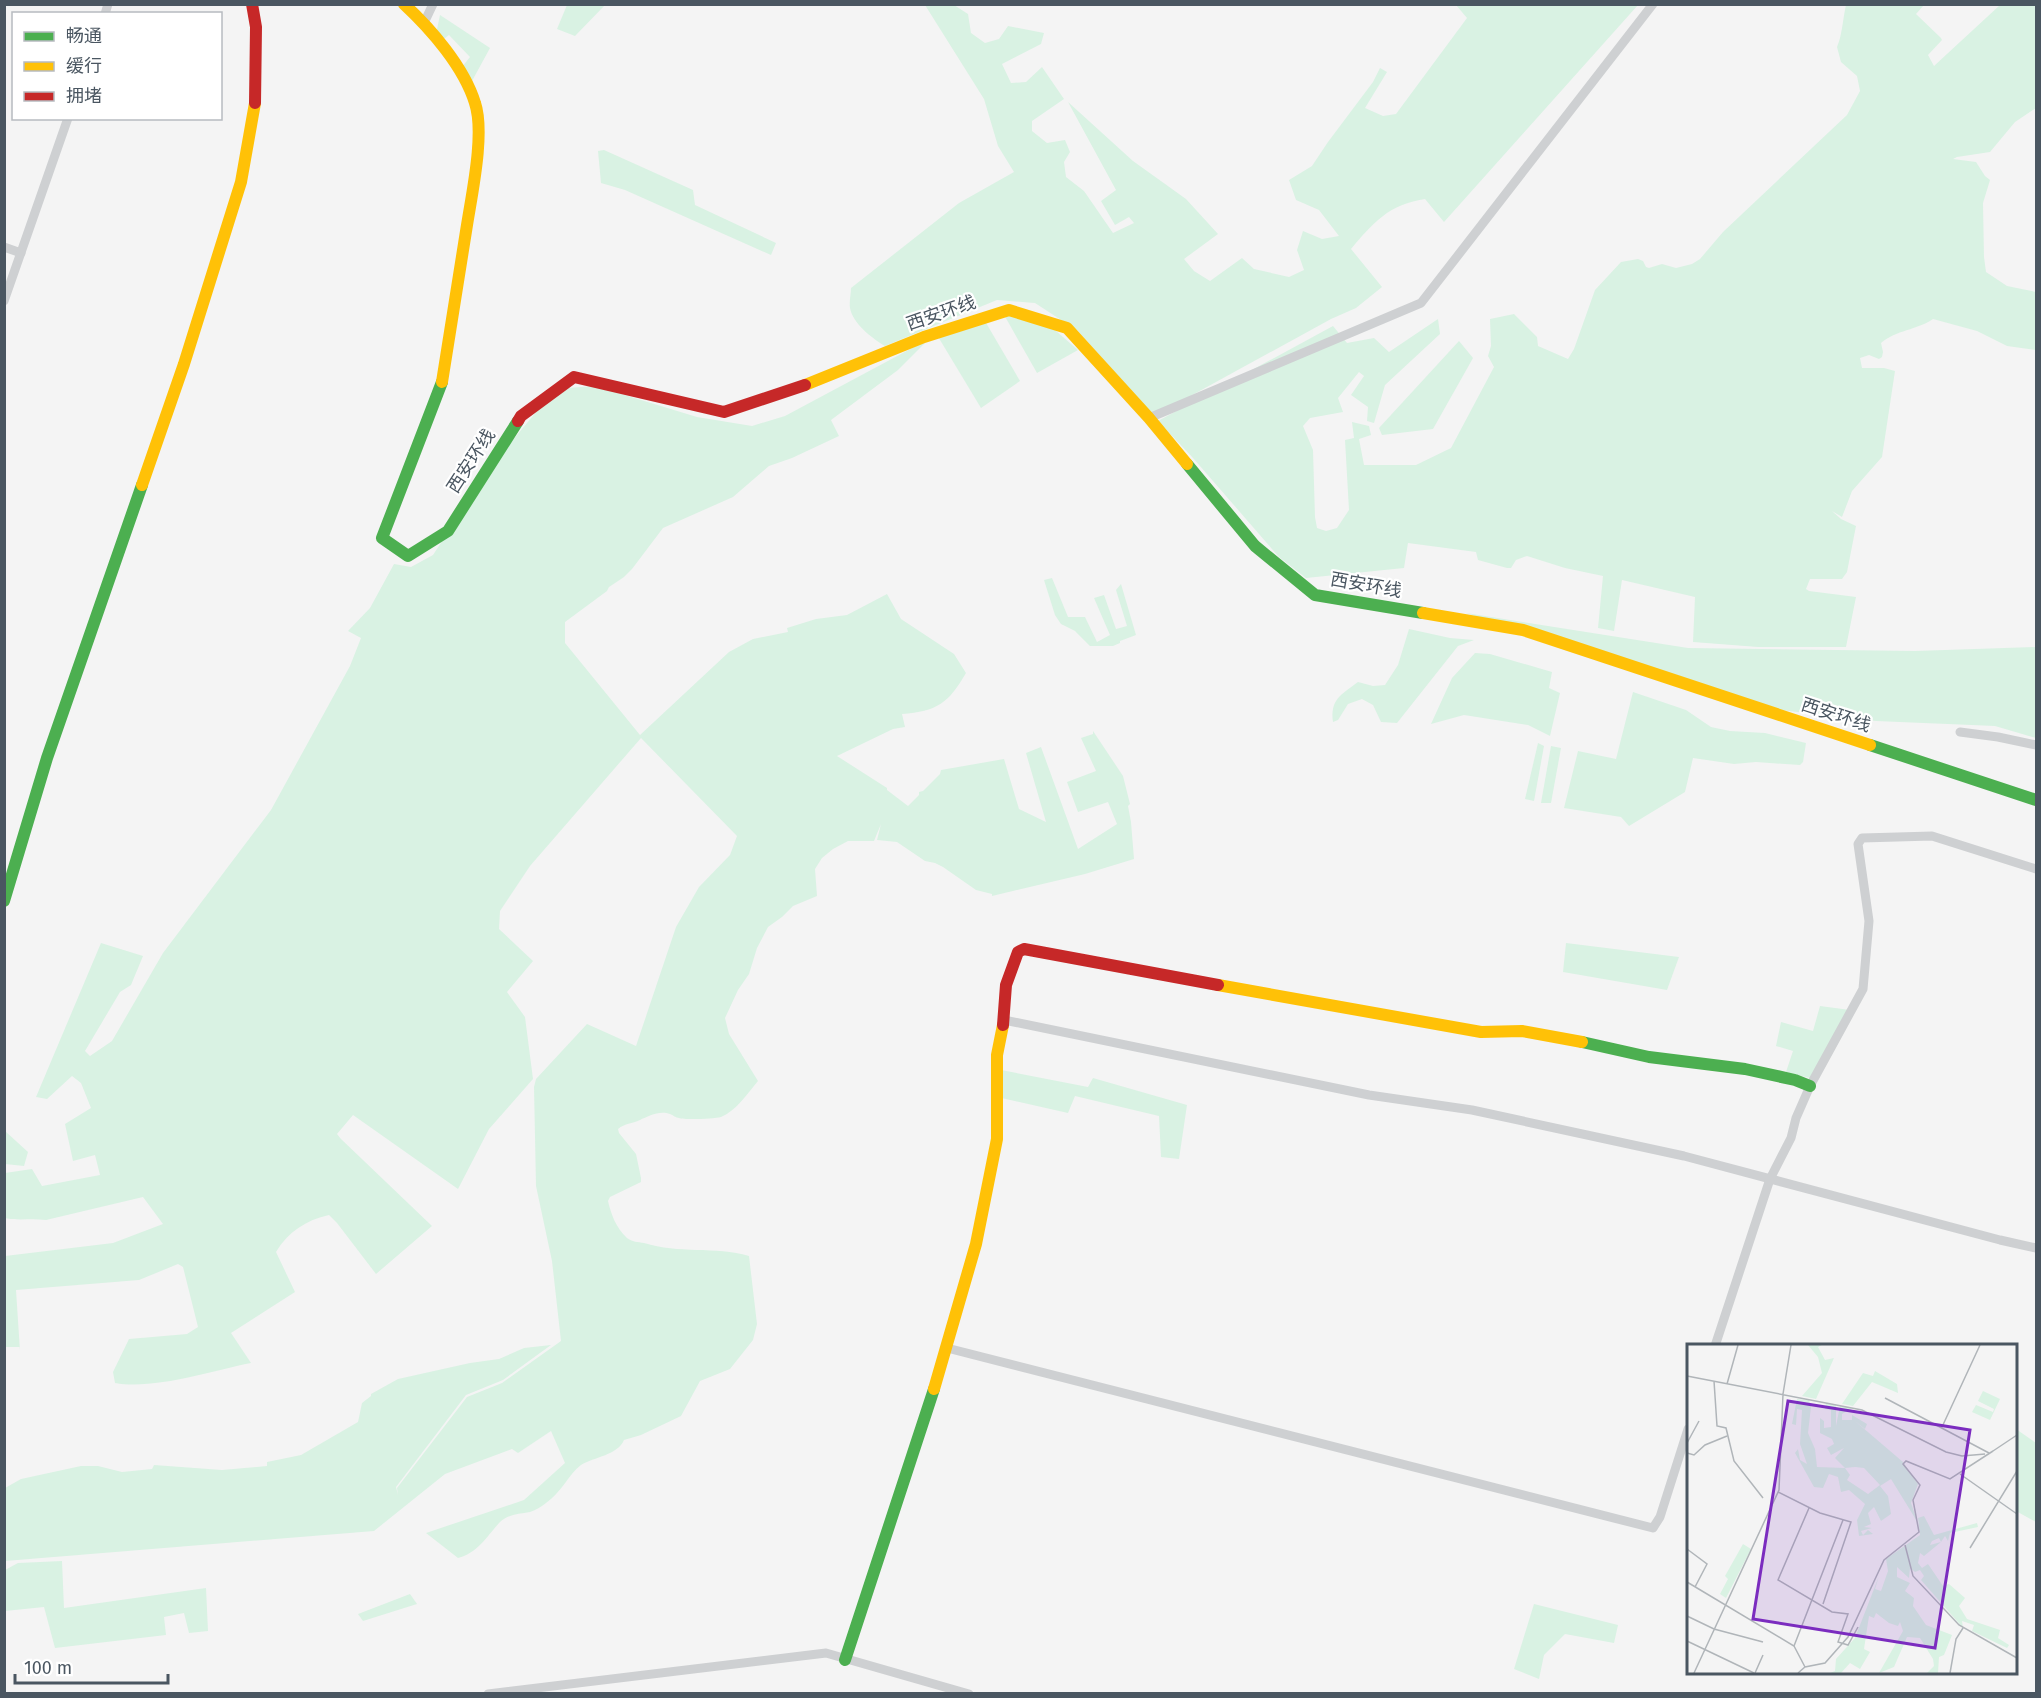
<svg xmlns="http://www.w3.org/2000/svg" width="2041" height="1698" viewBox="0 0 2041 1698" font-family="'Fira Sans','Noto Sans SC',sans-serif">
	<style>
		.green { fill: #d9f2e3 }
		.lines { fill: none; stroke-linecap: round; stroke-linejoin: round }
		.street { stroke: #ced0d2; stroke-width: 9 }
		.fast { stroke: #4caf50; stroke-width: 12 }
		.slow { stroke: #ffc107; stroke-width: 12 }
		.jam { stroke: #c62828; stroke-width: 12 }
		.labels { text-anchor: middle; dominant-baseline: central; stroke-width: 4.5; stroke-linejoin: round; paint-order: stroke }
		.street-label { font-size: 18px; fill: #4a5661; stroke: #fff }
		.inset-road { fill: none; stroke: #b0b5b9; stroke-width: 1.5 }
		.view { fill: #7b2cbf; fill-opacity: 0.15; stroke: #7b2cbf; stroke-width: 3 }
		.inset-edge { fill: none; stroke: #4a5661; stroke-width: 3 }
	</style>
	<rect width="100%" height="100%" fill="#f4f4f4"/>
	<!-- green -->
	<g class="green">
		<polygon points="567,5 567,4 605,5 575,36 557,29"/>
		<path d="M925,5H954L968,14L971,33L985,43L999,39L1008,26L1044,33L1041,44L1002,64L1011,83L1026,82L1042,67L1064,99L1032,121V131L1047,143L1065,140L1070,152L1064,162L1066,177L1084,191L1113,233L1134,223L1129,217L1115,225L1101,201L1116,190L1068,102L1133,161L1186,199L1218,234L1184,259L1194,271L1210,281L1242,258L1254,269L1289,277L1304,270L1297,250L1303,231L1322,239L1339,236L1319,210L1296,200L1289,180L1312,166L1328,142L1373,82L1380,68L1387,72L1365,108L1383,116L1396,114L1467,18L1456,5H1638L1444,222L1425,199C1388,205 1374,222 1351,249L1382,287L1356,308L1331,319L1154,416L1078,331L1035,303L997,300L885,346C872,338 853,324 850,308C849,302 851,294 851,288L959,203L1014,172L998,146L984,99Z"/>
		<path d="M1846,5H1924L1916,14L1941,38L1942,40L1928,55L1934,66L2000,5H2036V108L2015,122L1990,152L1957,157L1953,159L1976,162L1985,176L1990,180L1983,203L1984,257L1986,272L2007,286L2036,292V350L2007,346L1977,331L1933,319C1917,330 1896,330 1881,343L1883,352L1882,357L1879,359L1869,355L1860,358L1862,368H1884L1895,371L1882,457L1852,491L1842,517L1832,511L1841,519L1856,526L1847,572L1842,579H1810L1806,589L1809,591L1856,597L1846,647H1758L1693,642L1695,597L1622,580L1614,631L1598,628L1603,576L1565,568L1527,556L1516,560L1511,568H1507L1478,560L1476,552L1408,543L1404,568L1306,578L1279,557L1193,458L1158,421L1333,326L1347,343L1374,338L1389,352L1438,319L1440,334L1385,385L1374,423L1367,421L1368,407L1351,395L1364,376L1359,372L1338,398L1343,412L1310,418L1303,426L1313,450L1315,517L1317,528L1326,531L1337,528L1349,510L1345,440L1354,438L1352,422L1369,426L1371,435L1359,439L1364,465H1416L1451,448L1494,367L1488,356L1491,346L1490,319L1514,314L1537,337L1538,346L1568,359L1574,349L1595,290L1621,262L1638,259L1643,261L1646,267L1649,268L1662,264L1676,268L1692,264L1700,259L1723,232L1847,115L1860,91L1857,76L1841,62L1837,47C1842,36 1843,18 1846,5Z"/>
		<polygon points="440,15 490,48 472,81 462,67 470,57 449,35 441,41 436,34"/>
		<polygon points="604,150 693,190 695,205 776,243 771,255 625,190 601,183 598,151"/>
		<polygon points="1003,313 1048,324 1078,350 1037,373"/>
		<polygon points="982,316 1020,381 981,408 937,335"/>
		<path d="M929,339L898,370L831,420L839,436L792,458L769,466L733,497L663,528L632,569L624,577L609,587L607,591L565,622V643L640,735L729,652L753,639L788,632L787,628L816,619L847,615L887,594L901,619L954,654L966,673C948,704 937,711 902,714L905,727L893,729L837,756L887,788V790L908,806L919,795V792L923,791L940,774L941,770L1004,759L1019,809L1046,822L1026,753L1041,747L1078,849L1117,824L1108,802L1078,812L1067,782L1096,771L1081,738L1093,734V731L1123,776L1130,804L1128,806L1131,822L1134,859L1085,874L992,896V894L976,890L943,867L935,863L925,861L897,842L877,840L881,824L874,841H848L833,849L822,858L815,869L817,896L793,906L782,917L768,927L757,948L749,974L738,990L725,1018L729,1034L758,1081C748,1093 736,1111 721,1117C714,1119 684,1120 679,1118C676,1118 673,1115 670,1114C660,1110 648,1116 640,1120C632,1124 625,1123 618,1129L619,1133L636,1154L641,1178V1182L610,1197L608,1201C611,1214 616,1228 627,1238C632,1242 638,1242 644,1243C679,1254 715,1246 749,1256L757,1324L753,1340L730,1369L700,1381L681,1416L641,1435L624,1440C618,1455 594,1457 581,1465C569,1474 561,1493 546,1503C542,1506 536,1510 530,1512C519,1514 508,1514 500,1522C487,1536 478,1553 458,1558L426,1533L524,1500L565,1463L551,1431L518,1453L512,1449L445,1474L374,1531L5,1561V1488L21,1479L81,1466H98L122,1472L152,1469L154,1465L222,1470L267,1466V1462L301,1455L358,1422L362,1403L371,1396V1394L398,1379L470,1363L499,1359L524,1348L551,1345L503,1380L466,1395L396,1487L398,1495L397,1488L467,1397L502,1383L561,1341L552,1261L536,1186L534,1087L536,1079L587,1024L636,1046L676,927L699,887L730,855L737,836L641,738L530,866L500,911L499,929L533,961L507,992L525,1017L533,1079L489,1129L458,1189L353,1115L337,1134L341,1139L432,1226L376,1274L337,1223L329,1215C306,1220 288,1232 276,1252L295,1292L231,1333L251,1363C211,1371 154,1390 115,1383L113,1372L129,1339L187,1334L198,1327L183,1267L178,1264L139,1280L16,1290L20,1351V1347H5V1256L113,1243L163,1224L143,1197L46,1220C32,1218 18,1221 5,1218V1173L32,1169L42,1186L100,1175L95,1155L73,1161L65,1124L91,1108L81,1083L72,1076L47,1099L36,1097L101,943L143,956L131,985L120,992L85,1051L90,1056L112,1041L163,953L271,810L350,666L361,638L348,631L370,608L394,564L411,567L433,555L492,465L547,399L568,388L595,386L697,417L752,426L785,416Z"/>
		<polygon points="1459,341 1473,358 1433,429 1382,435 1379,428"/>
		<polygon points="1052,578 1068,617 1085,617 1097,642 1110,635 1094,598 1104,595 1116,629 1127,626 1116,590 1121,584 1136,635 1120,641 1120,643 1113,646 1090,646 1075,631 1061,624 1055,615 1044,580"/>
		<polygon points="1466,613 1688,648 1915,651 2036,647 2036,738 1995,726 1876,721 1780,710 1733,698"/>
		<path d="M1409,629L1450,638L1474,640L1458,646L1397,723L1381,722L1373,705L1362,699L1348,704L1338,720L1333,722C1330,699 1341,695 1358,682L1373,686L1385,685L1398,665Z"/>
		<polygon points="1475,653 1490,654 1552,672 1549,688 1560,693 1550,736 1528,725 1464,715 1431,724 1452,678"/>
		<polygon points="1633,692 1686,710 1711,727 1730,731 1765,733 1806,743 1803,762 1800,765 1756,762 1734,764 1693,758 1685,792 1629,826 1621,817 1564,808 1578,751 1616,759"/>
		<polygon points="1538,743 1544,746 1534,801 1525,799"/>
		<polygon points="1551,746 1561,748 1551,803 1541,803"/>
		<polygon points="1566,943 1679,957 1667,990 1563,972"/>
		<polygon points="1820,1006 1850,1010 1814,1079 1786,1072 1793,1051 1776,1046 1781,1022 1813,1031"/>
		<polygon points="996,1069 1088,1087 1093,1078 1187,1105 1179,1159 1161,1157 1159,1116 1075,1096 1068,1113 997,1097"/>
		<polygon points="5,1131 28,1152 24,1166 5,1164"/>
		<polygon points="2016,1429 2036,1443 2036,1522 2016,1511"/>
		<polygon points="62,1561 64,1608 206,1588 208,1631 189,1633 184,1613 164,1617 166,1635 55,1648 44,1607 5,1611 5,1570 18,1563"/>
		<polygon points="410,1594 417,1604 363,1621 358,1614"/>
		<polygon points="1534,1604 1618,1625 1614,1643 1565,1634 1544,1655 1539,1679 1514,1669"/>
	</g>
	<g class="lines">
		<!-- street -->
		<g class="street">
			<polyline points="105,14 108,4"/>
			<polyline points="424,23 433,4"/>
			<polyline points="4,247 21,253"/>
			<polyline points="4,301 68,118"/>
			<polyline points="1149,418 1421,303 1653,4"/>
			<polyline points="1960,732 1998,737 2036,745"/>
			<polyline points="1004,1020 1369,1095 1472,1110 1684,1156 2000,1240 2036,1248"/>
			<polyline points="1715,1346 1770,1179 1791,1138 1796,1118 1810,1086 1863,989 1869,921 1858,844 1862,838 1932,836 2036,869"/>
			<polyline points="947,1348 1653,1528 1660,1517 1688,1429"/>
			<polyline points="488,1694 826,1653 969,1694"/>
		</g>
		<!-- fast -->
		<g class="fast">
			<polyline points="442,382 382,538 408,556 448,531 518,421"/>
			<polyline points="1187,464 1255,546 1315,595 1423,613"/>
			<polyline points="1870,745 2036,800"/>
			<polyline points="4,901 47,758 142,485"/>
			<polyline points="1582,1042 1649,1057 1745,1069 1795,1080 1810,1086"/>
			<polyline points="845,1660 934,1389"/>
		</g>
		<!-- slow -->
		<g class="slow">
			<path d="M404,4C431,29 464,67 475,103C485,133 472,193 467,225C459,277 450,330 442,382"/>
			<polyline points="805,385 924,337 1009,310 1067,328 1149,418 1187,464"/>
			<polyline points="142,485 184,364 241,182 255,103"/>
			<polyline points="1423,613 1523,630 1870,745"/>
			<polyline points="1218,985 1481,1032 1522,1031 1582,1042"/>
			<polyline points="934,1389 976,1244 997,1139 997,1055 1003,1025"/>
		</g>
		<!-- jam -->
		<g class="jam">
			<polyline points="252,4 256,27 255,103"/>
			<polyline points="518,421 521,416 574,377 724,412 805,385"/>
			<polyline points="1003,1025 1006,985 1018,952 1024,949 1218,985"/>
		</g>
	</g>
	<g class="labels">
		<!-- street labels -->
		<g class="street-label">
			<text transform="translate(941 313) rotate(-19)">西安环线</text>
			<text transform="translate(471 461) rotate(-57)">西安环线</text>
			<text transform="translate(1366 585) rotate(10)">西安环线</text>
			<text transform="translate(1836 715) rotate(18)">西安环线</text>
		</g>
	</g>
	<!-- overview -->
	<g transform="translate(1687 1344)">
		<rect width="330" height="330" fill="#f4f4f4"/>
		<path d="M121,1H135L131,3L138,16L147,14L129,55L115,52L135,29L131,13ZM188,27L210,40L211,49L185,38L166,62L155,60L176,29L186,32ZM296,47L313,55L303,76L285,68L289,61L306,68L307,65L291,57ZM110,55L122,56L124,63L121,89L128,105L130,123L158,124L148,114L157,104L144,111L140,104L147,100L145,95L133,89V74L137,77V84L144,83V66L138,65L139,59L149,61V82L153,62L165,64L155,70V76H165V71L180,80L178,85L168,77L216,118L231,140L224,159L231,179L204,135L193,142L201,152L204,170L194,177L187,163L181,169L184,180L177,183L185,184L174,187L176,191L181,186L186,190L172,192L170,176L178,160L162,146L154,148L151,133L142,130L136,144L127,143L108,109L111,105L113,116L120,120L113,100L115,66L110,65L109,81L105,80ZM168,123L177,124L193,141L181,150L160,136L163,131L158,124ZM237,172L247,191L290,179L291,183L263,189L261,197L258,192L254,198L252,194L245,197L243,201L254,198L237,212L233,209L231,219L235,224L241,220L256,242L262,240L278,254L272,262L280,275L313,286L311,294L322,301L320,304L285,287L287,281L275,277L276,284L234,236L237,232L233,226L228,228L223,224L222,234L210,223V233L223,239L218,247L227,254L226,262L239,281L265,291L257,311L252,313L251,329H240L247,322L246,315L233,294L220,293L207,323L192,329L216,287L213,278L211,282L202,279L189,269L187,274L182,272L177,305L183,308L173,325L163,319L154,329H143L148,327L149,315L168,294L192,232L188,245L194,247L201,227L199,215L233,191L231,174ZM56,200L64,205L39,254L33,250L41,235L38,232Z" fill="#d9f2e3" fill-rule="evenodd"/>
		<path class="inset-road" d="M0,32L175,66L259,108L275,112L298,110M27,37L30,82L39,84L47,117L76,154M40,40L51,1M198,54L302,109M255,83L293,1M0,99L12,77M306,107L330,91M0,109L7,111L18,101L40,92M273,130L330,170M91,148L133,169L164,178L136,260M122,164L91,236L145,268L161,270L151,298L161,301L171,283M218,201L226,232L272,281L330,314M283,204L330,127M0,205L20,220L8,243M0,238L107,302L118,323M0,272L27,285L76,298M0,297L67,329M107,302L156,176M7,329L92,146L96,50L104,1M68,329L76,311M111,329L118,323L138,319L161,293L197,216L232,188L226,156L233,141L216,120L219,117L263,135L306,107M263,329L269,295L276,284"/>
		<path class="view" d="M101,57L283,86L248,304L66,275Z"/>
		<rect width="330" height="330" class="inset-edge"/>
	</g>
	<!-- border -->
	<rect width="2041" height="1698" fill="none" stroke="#4a5661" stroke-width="12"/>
	<!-- legend -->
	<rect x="12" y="12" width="210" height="108" fill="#ffffff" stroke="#b7bbc0" stroke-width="1.5"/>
	<rect x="24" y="32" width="30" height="9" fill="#4caf50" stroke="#b7bbc0" stroke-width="1.5"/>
	<text x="66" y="42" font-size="18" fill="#4a5661">畅通</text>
	<rect x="24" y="62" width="30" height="9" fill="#ffc107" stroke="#b7bbc0" stroke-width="1.5"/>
	<text x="66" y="72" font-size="18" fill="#4a5661">缓行</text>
	<rect x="24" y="92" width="30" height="9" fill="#c62828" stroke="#b7bbc0" stroke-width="1.5"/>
	<text x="66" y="102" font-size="18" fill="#4a5661">拥堵</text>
	<!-- scale -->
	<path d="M15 1674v9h153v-9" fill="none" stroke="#4a5661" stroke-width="3"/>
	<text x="24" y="1674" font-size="18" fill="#4a5661" stroke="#ffffff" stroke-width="4.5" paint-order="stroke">100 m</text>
</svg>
